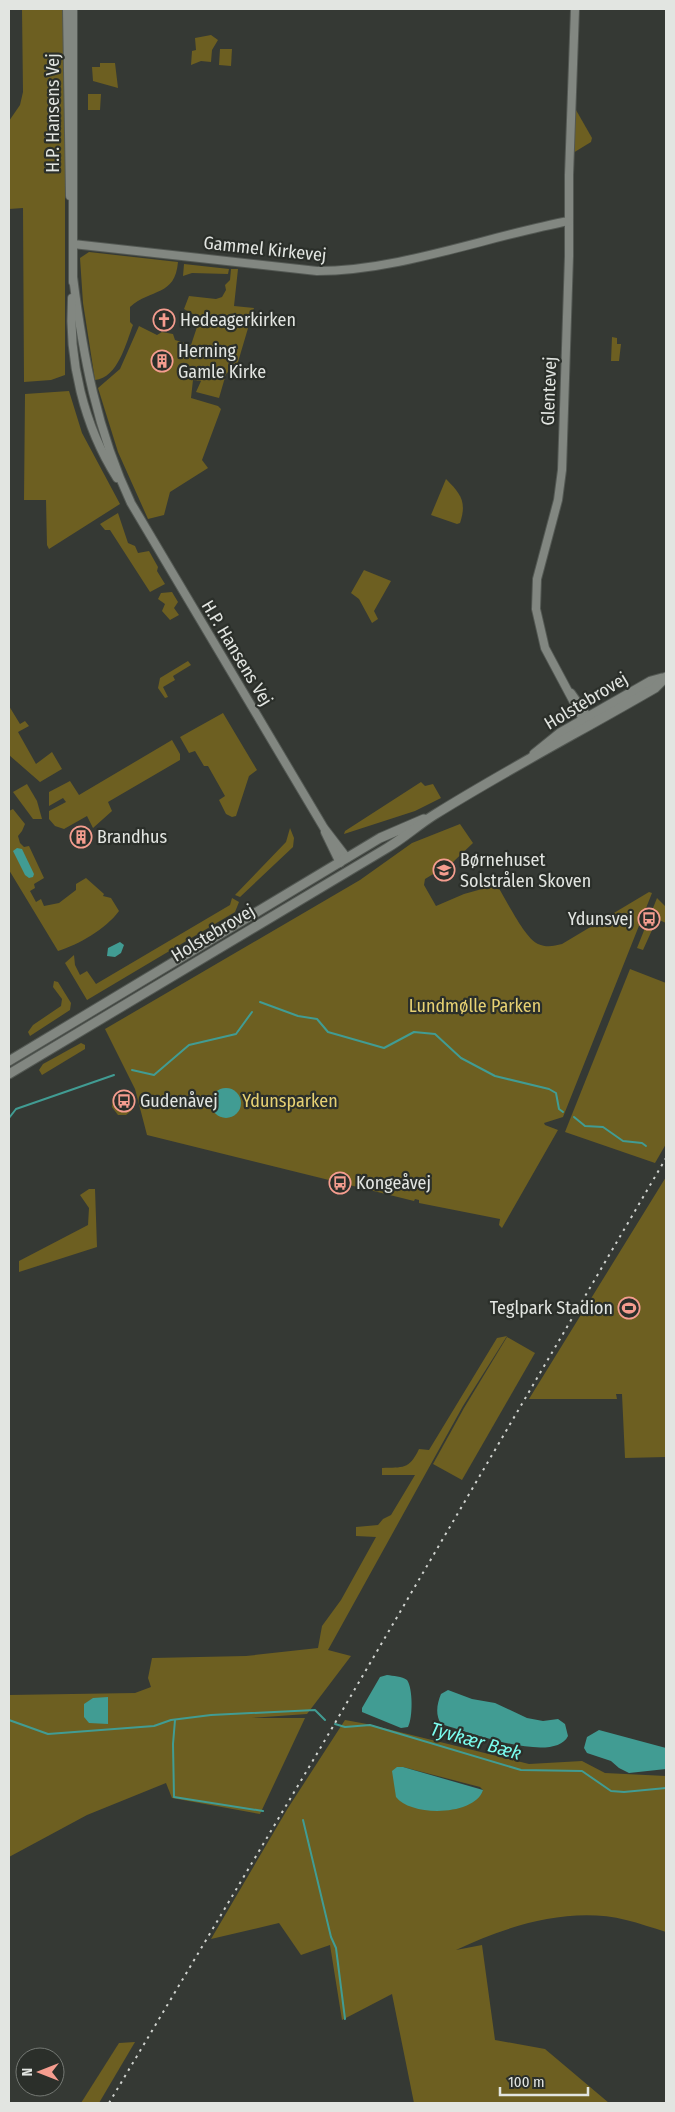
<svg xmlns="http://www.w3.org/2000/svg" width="675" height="2112" viewBox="0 0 675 2112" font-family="'Fira Sans Condensed',sans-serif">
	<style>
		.green { fill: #6d5f21; fill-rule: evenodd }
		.water { fill: #419c93 }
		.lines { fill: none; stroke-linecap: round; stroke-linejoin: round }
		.stream { stroke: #419c93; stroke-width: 2 }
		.tertiary-casing { stroke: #535853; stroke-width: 10 }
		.secondary-casing { stroke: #535853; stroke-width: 11 }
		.tertiary { stroke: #828781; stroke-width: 8 }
		.secondary { stroke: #828781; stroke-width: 9 }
		.rail { stroke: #d0d3cf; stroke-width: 2; stroke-dasharray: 2.5 5; stroke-linecap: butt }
		.labels { text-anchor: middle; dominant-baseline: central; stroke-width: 4.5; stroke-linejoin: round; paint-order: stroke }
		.street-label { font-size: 18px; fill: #e2e5e1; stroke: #2b2f2a }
		.poi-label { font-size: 18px; fill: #e2e5e1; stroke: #2b2f2a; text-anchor: start }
		.park-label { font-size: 18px; fill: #e7d173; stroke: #2b2f2a }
		.water-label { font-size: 19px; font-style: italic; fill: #7bfdef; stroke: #2b2f2a }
	</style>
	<rect width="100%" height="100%" fill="#353934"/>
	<!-- green -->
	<g class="green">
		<polygon points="22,9 65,9 65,375 51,380 24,382 23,208 9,209 9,121 20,105 23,92"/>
		<polygon points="211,35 218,40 212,50 211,62 201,61 191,65 192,51 196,50 195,38"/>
		<polygon points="220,49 232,49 231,66 219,65"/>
		<polygon points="100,63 115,63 118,88 93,81 92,67 100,67"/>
		<polygon points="88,94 101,94 100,110 88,110"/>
		<polygon points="573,108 576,110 592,138 591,142 573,153"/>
		<path d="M89,252L178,262C175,297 151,288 130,307V322L133,325C126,343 118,378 95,380L83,303L80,258Z"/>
		<polygon points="184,264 229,269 228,274 192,273 183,276"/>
		<polygon points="231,269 238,269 234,306 254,308 238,362 226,374 219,398 196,392 201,381 193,380 191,398 218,406 221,409 202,460 208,468 170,492 164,515 148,519 118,452 98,388 120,369 139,326 157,335 162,332 173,334 175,340 191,345 200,318 184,309 189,296 216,299 222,297 226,290 225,285 230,280"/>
		<polygon points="612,337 617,338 617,344 621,344 619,361 611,361"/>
		<polygon points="544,378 552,378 556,383 555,419 551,420 548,417 550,416 551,407"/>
		<polygon points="69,391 82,433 120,504 49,549 47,545 46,500 24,500 25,394"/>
		<path d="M446,479C461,494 467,502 460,523L457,524L431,515Z"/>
		<polygon points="118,513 128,543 135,546 138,553 149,551 158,567 157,571 165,584 150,592 110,530 105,530 100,524"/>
		<polygon points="364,570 391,581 374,611 378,619 372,623 359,599 351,593"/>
		<polygon points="172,592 178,602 174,608 179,615 170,620 162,611 165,604 158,599 161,593"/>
		<polygon points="188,661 191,665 173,676 175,680 163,687 168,697 165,698 158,688 160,678"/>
		<polygon points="9,706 20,724 25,721 29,726 18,732 36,764 52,752 62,769 40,782 9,755"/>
		<polygon points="223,713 257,770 249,776 236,816 232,817 226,814 219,800 225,796 208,766 204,766 195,751 189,753 180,737"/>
		<polygon points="172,740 180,754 180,760 108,802 112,811 93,828 87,816 64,829 55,826 49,819 49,811 66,802 63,798 49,806 49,792 70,781 79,795"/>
		<polygon points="421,782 425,786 433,784 441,798 415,811 344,834 345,831"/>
		<polygon points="27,784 37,801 42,819 33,819 13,792"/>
		<path d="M13,809L25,824L22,831L18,836L20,843L24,847L29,846L44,878L34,884L35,888L30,891L36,902L41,899L44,906L59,903L76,890V884L86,878L104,894L103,896L111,898L119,911C106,929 78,945 58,951L9,870V811Z"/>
		<path d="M460,824L473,843L453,862L425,879L424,885L436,906L464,894L489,887L495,882C505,897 524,938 538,944C547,948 554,946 562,944L649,892L652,893L563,1117L544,1123L545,1125L558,1130L502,1228L499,1225L500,1219L419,1203V1200L415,1199L414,1201L147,1135L135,1089L105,1029L360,880L412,843Z"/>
		<polygon points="290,828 294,838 293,847 240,897 235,895 286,842"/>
		<polygon points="232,898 239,902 235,912 87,1000 65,963 74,955 75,965 80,975 87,971 96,984 230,905"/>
		<polygon points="657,898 666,907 666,923 657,919 643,950 637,948"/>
		<polygon points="630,969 666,983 666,1144 655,1163 565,1132"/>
		<polygon points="54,981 58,982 71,1003 70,1010 30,1036 28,1032 33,1025 61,1006 62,999 53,987"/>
		<polygon points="81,1043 85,1045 85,1049 42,1075 39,1070 43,1064"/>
		<polygon points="124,1090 132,1110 126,1115 118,1115 112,1107 113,1097"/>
		<polygon points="666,1177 666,1457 625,1458 622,1394 616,1394 617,1399 529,1399"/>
		<polygon points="89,1189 95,1189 97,1247 19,1272 19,1261 88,1225 89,1208 80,1195"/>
		<path d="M507,1336L463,1406L328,1650L351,1656L307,1714L251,1718H305L260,1814L172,1798L166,1783L87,1815L9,1857V1695L135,1693L151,1687L148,1678L152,1658L246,1656L318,1648L322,1626L341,1600L376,1537L356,1536V1527L378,1525L383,1519L391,1515L415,1475H382V1468C403,1467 409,1470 419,1449L429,1450L497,1338Z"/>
		<polygon points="507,1337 535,1353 462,1480 433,1464 464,1408"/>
		<path d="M345,1720L367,1724L529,1764L582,1761L605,1773L666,1776V1932C653,1928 639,1923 626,1920C570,1906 506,1926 456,1950L482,1945L495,2040L545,2049L609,2103H414L392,1994L342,2020L330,1945L301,1955L279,1923L211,1939L288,1808ZM403,1767L480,1787L483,1790L428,1810Z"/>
		<polygon points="135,2042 99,2103 81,2103 119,2043"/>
	</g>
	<!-- water -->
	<g class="water">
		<polygon points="17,848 22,849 34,874 33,877 29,878 25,875 13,851"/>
		<polygon points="120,942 124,945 121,953 115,957 107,956 108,948"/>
		<circle cx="226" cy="1103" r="15"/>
		<path d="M387,1675C393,1676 402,1676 407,1680C413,1688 413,1718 408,1727L401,1728L362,1712V1708L380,1677Z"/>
		<path d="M448,1690L472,1699L495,1703L527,1718L543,1721L558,1719L565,1724L568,1736C554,1765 466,1731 441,1724C435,1714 437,1704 441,1694Z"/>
		<polygon points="108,1697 108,1724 89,1723 84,1717 84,1704 93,1698"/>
		<polygon points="599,1730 666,1748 666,1769 629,1773 619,1768 611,1761 587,1753 584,1748 587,1737"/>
		<path d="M397,1767H403L483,1790C475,1816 411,1817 396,1797L392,1771Z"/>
	</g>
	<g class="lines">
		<!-- stream -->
		<g class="stream">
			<polyline points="260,1002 298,1016 317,1019 328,1032 384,1048 414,1032 435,1034 461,1058 495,1076 549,1089 556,1093 559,1109 563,1112"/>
			<polyline points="132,1070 154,1075 189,1045 236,1034 252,1012"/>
			<polyline points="574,1117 585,1126 603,1127 623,1141 642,1143 646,1146"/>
			<polyline points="9,1118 16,1109 114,1075"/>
			<polyline points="9,1720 48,1734 154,1726 171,1720 211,1715 315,1710 325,1720"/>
			<polyline points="175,1720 173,1744 174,1797 263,1811"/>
			<polyline points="335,1724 345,1727 370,1725 521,1770 582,1771 611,1791 624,1792 666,1788"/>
			<polyline points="303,1820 331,1937 336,1948 345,2019"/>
		</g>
		<!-- tertiary casing -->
		<g class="tertiary-casing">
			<g id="tertiary">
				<polyline points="67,9 70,196"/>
				<polyline points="575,9 569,175 569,256 562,470 558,500 537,579 536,609 545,648 585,723"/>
				<path d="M73,244L317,271C399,271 488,236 569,221"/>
				<path d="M73,277C83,356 97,431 131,503L324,828L347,858"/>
				<polyline points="73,282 73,9"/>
				<path d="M72,298C68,360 84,426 117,478"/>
				<polyline points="571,693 590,720"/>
				<polyline points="325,832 340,863"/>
			</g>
		</g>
		<!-- secondary casing -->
		<g class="secondary-casing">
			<g id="secondary">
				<polyline points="534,754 560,733 651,681 662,678"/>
				<polyline points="9,1061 380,838 424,819"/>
				<path d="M9,1074L387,848C404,838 418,825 434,815C506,770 581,731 655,688L666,677"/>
			</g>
		</g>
		<!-- tertiary -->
		<use href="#tertiary" class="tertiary"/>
		<!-- secondary -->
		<use href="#secondary" class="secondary"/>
		<!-- rail -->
		<polyline class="rail" points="109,2103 318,1752 666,1158"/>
	</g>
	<!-- icons -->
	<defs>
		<g id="church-ring" transform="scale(1.125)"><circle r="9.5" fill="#2b2f2a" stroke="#f59d8f" stroke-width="1.5"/><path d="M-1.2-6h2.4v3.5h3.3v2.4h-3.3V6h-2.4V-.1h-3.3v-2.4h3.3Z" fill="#f59d8f"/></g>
		<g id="building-ring" transform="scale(1.125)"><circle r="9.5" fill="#2b2f2a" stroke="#f59d8f" stroke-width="1.5"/><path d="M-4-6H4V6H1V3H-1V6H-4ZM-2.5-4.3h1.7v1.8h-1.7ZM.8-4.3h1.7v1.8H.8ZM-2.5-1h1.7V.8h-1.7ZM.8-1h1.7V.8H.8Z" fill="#f59d8f"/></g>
		<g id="school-ring" transform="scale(1.125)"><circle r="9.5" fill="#2b2f2a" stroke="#f59d8f" stroke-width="1.5"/><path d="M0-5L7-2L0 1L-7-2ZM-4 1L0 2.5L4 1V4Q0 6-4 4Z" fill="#f59d8f"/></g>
		<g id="bus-ring" transform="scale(1.125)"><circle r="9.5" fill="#2b2f2a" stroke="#f59d8f" stroke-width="1.5"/><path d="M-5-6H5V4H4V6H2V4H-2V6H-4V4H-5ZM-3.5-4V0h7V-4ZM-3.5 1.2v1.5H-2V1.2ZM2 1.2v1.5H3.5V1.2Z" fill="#f59d8f"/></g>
		<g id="stadium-ring" transform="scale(1.125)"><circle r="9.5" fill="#2b2f2a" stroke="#f59d8f" stroke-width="1.5"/><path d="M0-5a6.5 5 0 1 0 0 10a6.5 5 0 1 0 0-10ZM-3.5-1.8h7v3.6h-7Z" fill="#f59d8f"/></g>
	</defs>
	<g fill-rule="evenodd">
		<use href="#church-ring" x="164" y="320"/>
		<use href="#building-ring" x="162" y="361"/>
		<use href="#building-ring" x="81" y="837"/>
		<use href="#school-ring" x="444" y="870"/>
		<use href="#bus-ring" x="649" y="919"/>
		<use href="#bus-ring" x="124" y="1101"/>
		<use href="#bus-ring" x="340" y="1183"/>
		<use href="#stadium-ring" x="629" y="1308"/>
	</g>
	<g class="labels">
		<!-- street labels -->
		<g class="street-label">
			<text transform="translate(53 113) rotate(-90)">H.P. Hansens Vej</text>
			<text transform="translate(265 249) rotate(6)">Gammel Kirkevej</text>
			<text transform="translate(549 391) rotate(-88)">Glentevej</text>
			<text transform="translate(237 653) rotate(59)">H.P. Hansens Vej</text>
			<text transform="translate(586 701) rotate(-31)">Holstebrovej</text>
			<text transform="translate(213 933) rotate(-31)">Holstebrovej</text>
		</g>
		<!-- poi labels -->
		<g class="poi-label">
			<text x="180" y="320">Hedeagerkirken</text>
			<text x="178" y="351">Herning<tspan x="178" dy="21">Gamle Kirke</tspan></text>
			<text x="97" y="837">Brandhus</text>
			<text x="460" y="860">Børnehuset<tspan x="460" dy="21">Solstrålen Skoven</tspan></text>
			<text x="633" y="919" text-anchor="end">Ydunsvej</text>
			<text x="140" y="1101">Gudenåvej</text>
			<text x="356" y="1183">Kongeåvej</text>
			<text x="613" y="1308" text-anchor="end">Teglpark Stadion</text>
		</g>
		<!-- park labels -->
		<g class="park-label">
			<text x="475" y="1006">Lundmølle Parken</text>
			<text x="290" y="1101">Ydunsparken</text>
		</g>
		<!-- water labels -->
		<g class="water-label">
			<text transform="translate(476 1741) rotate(16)">Tyvkær Bæk</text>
		</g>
	</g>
	<!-- border -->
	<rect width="675" height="2112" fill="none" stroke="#e2e5e1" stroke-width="20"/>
	<!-- north arrow -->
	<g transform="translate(40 2072) rotate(270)"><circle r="24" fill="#2b2f2a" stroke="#747873"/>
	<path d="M0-4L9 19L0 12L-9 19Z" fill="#f59d8f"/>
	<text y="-8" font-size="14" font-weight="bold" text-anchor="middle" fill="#e2e5e1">N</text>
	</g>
	<!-- scale -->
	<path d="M500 2087v8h88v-8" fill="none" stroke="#e2e5e1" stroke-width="2.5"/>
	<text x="508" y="2087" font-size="15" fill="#e2e5e1" stroke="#2b2f2a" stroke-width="4" paint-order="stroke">100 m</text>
</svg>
